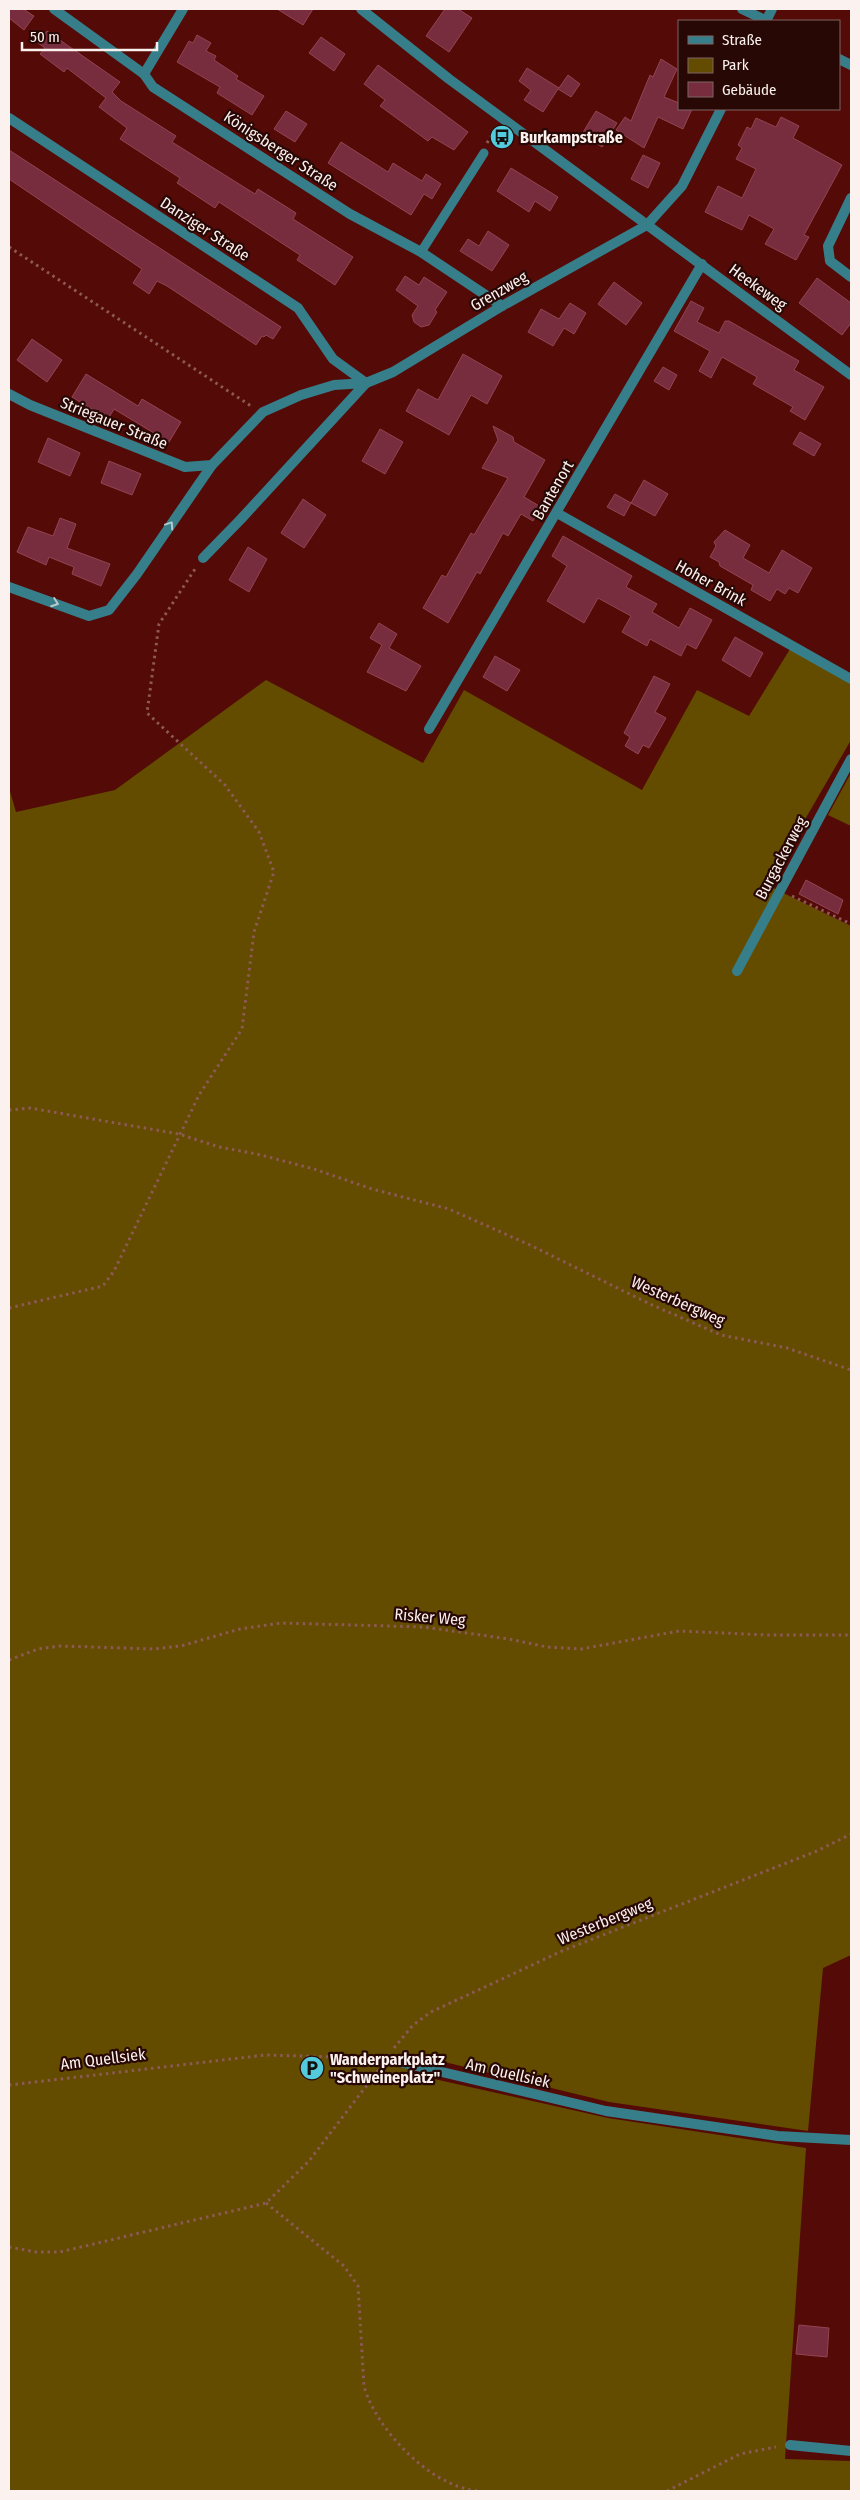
<svg xmlns="http://www.w3.org/2000/svg" width="860" height="2500" viewBox="0 0 860 2500" font-family="'Fira Sans Condensed',sans-serif">
	<style>
		.green { fill: #634c00 }
		.building { fill: #782d3e; stroke: #924453 }
		.lines { fill: none; stroke-linecap: round; stroke-linejoin: round }
		.path { stroke: #8d5956; stroke-width: 3; stroke-dasharray: 2.5 4; stroke-linecap: butt }
		.service { stroke: #367e8a; stroke-width: 9 }
		.minor { stroke: #367e8a; stroke-width: 10 }
		.oneway { stroke: #b6c9cc }
		.labels { text-anchor: middle; dominant-baseline: central; stroke-width: 4.5; stroke-linejoin: round; paint-order: stroke }
		.poi-label { font-size: 16px; font-weight: bold; fill: #fbf1ef; stroke: #270805; text-anchor: start }
		.street-label { font-size: 16px; fill: #fbf1ef; stroke: #270805 }
	</style>
	<rect width="100%" height="100%" fill="#540a06"/>
	<!-- green -->
	<g class="green">
		<polygon points="790,649 851,684 851,740 767,885 851,926 851,1955 823,1968 808,2131 609,2102 416,2055 412,2074 608,2118 806,2148 785,2459 851,2461 851,2491 9,2491 9,788 16,812 115,790 266,680 423,763 464,690 642,790 697,690 749,716"/>
		<polygon points="851,773 851,826 828,815"/>
	</g>
	<!-- building -->
	<g class="building">
		<polygon points="9,9 23,9 34,16 24,30 9,18"/>
		<polygon points="277,9 313,9 303,25"/>
		<polygon points="445,9 458,9 472,18 449,52 426,36"/>
		<polygon points="47,31 120,82 112,92 121,101 176,136 172,142 255,194 258,189 296,213 293,219 353,257 335,285 297,260 300,255 219,202 215,208 177,183 180,178 120,139 127,128 99,107 106,98 67,68 64,72 40,54 45,48 38,43"/>
		<polygon points="197,35 211,43 206,51 216,56 214,60 238,76 236,79 264,96 252,115 217,93 220,87 177,62 189,41 193,43"/>
		<polygon points="321,37 345,54 334,71 309,53"/>
		<polygon points="661,59 677,69 664,97 679,103 679,109 692,109 683,129 658,117 644,148 616,130 625,117 631,121 650,75 653,77"/>
		<polygon points="378,65 468,132 454,150 432,137 428,141 380,106 385,100 364,84"/>
		<polygon points="527,68 559,88 568,75 580,84 571,97 558,89 543,112 524,100 531,90 519,81"/>
		<polygon points="286,111 307,124 295,142 274,129"/>
		<polygon points="596,111 617,123 602,147 582,134"/>
		<polygon points="781,117 799,126 793,138 842,165 804,235 809,237 796,260 765,244 774,229 749,215 742,230 705,212 718,186 742,198 756,169 736,159 742,148 738,145 747,127 751,129 756,118 776,127"/>
		<polygon points="341,142 388,172 393,163 422,181 426,174 441,184 432,199 424,194 411,215 328,163"/>
		<polygon points="9,150 281,327 273,339 266,335 264,337 262,336 256,345 167,286 157,281 149,294 133,283 142,269 9,179"/>
		<polygon points="643,155 660,163 648,188 631,179"/>
		<polygon points="511,168 558,197 550,211 535,201 529,212 497,191"/>
		<polygon points="488,231 509,245 492,271 460,251 468,239 479,246"/>
		<polygon points="405,276 419,285 424,277 447,292 435,310 437,312 429,325 421,327 414,322 412,315 418,306 396,290"/>
		<polygon points="817,278 851,303 851,323 842,335 799,303"/>
		<polygon points="614,282 642,303 626,325 598,304"/>
		<polygon points="691,301 704,308 697,322 719,333 725,321 729,321 799,361 794,370 824,387 805,420 790,411 793,407 753,384 757,377 722,357 711,378 699,371 710,351 674,331"/>
		<polygon points="570,303 586,313 574,334 564,328 553,346 528,332 541,309 559,319"/>
		<polygon points="32,339 62,360 47,382 17,360"/>
		<polygon points="463,354 502,376 487,404 471,395 449,435 406,411 418,389 438,400"/>
		<polygon points="663,367 677,375 669,390 654,381"/>
		<polygon points="86,374 138,406 142,399 181,422 169,442 114,409 108,419 72,397"/>
		<polygon points="493,426 513,437 514,442 545,460 524,497 541,507 533,521 521,514 508,536 503,533 480,574 477,572 448,623 423,608 442,575 446,577 471,533 474,535 508,478 482,468 498,440"/>
		<polygon points="380,429 403,442 385,474 362,461"/>
		<polygon points="800,432 821,444 814,456 793,444"/>
		<polygon points="48,438 80,453 70,476 38,462"/>
		<polygon points="109,461 141,474 132,495 101,483"/>
		<polygon points="644,480 668,494 655,516 631,503"/>
		<polygon points="615,494 631,503 624,516 607,507"/>
		<polygon points="303,499 326,515 304,548 281,533"/>
		<polygon points="60,518 76,524 67,548 110,564 101,586 72,574 74,567 49,557 46,565 17,552 28,527 53,536"/>
		<polygon points="725,530 750,545 743,558 769,573 782,550 812,568 798,593 789,588 785,594 777,589 770,601 751,590 753,585 720,566 719,562 710,557 716,546 714,542"/>
		<polygon points="563,536 632,576 626,587 657,604 652,612 679,628 690,608 712,620 696,649 687,644 681,656 650,639 647,646 622,632 631,616 598,598 584,623 547,601 567,566 552,556"/>
		<polygon points="248,547 267,559 249,592 229,580"/>
		<polygon points="379,623 397,634 389,648 421,666 406,691 367,672 382,645 370,638"/>
		<polygon points="735,637 763,653 750,677 722,660"/>
		<polygon points="495,656 520,670 507,691 483,677"/>
		<polygon points="654,676 670,684 655,712 666,718 649,748 643,745 638,754 625,746 630,737 624,733"/>
		<polygon points="806,880 843,900 838,914 799,894"/>
		<polygon points="799,2325 829,2328 827,2357 796,2354"/>
	</g>
	<g class="lines">
		<!-- path -->
		<g class="path">
			<polyline points="487,143 495,129"/>
			<polyline points="9,247 251,406"/>
			<polyline points="792,896 851,924"/>
			<polyline points="9,1110 30,1108 179,1134 219,1147 257,1154 314,1169 372,1189 449,1209 530,1245 650,1304 721,1335 787,1348 851,1370"/>
			<polyline points="9,1308 103,1286 114,1271 199,1095 242,1029 254,932 274,872 259,832 225,785 147,713 159,624 195,569"/>
			<polyline points="9,1660 38,1649 60,1646 154,1649 181,1646 240,1629 281,1623 424,1627 509,1639 547,1647 581,1649 679,1631 767,1635 851,1635"/>
			<polyline points="394,2048 413,2025 431,2012 562,1951 817,1851 851,1834"/>
			<polyline points="9,2085 266,2055 373,2058"/>
			<path d="M266,2203L344,2266L358,2286L364,2386C376,2430 432,2488 479,2491"/>
			<polyline points="9,2247 36,2252 60,2252 266,2203 309,2161 380,2068"/>
			<polyline points="667,2491 740,2454 776,2447"/>
		</g>
		<!-- service -->
		<polyline class="service" points="421,252 484,153"/>
		<!-- minor -->
		<g class="minor">
			<polyline points="54,9 144,74 153,87 350,214 421,252 502,306"/>
			<polyline points="361,9 449,79 851,375"/>
			<polyline points="742,9 767,21"/>
			<polyline points="766,21 772,9"/>
			<polyline points="839,59 851,65"/>
			<polyline points="144,74 183,9"/>
			<polyline points="9,118 298,308 333,359 366,383 241,519 203,558"/>
			<polyline points="851,198 828,246 830,261 851,277"/>
			<polyline points="9,394 30,405 185,467 212,465"/>
			<polyline points="557,513 851,679"/>
			<polyline points="9,587 89,616 109,610 137,574 212,465 263,412 301,395 334,385 366,383 393,372 502,306 647,225 682,186 721,109"/>
			<polyline points="429,729 702,264"/>
			<polyline points="737,971 851,759"/>
			<polyline points="387,2059 606,2111 778,2136 851,2140"/>
			<polyline points="790,2445 851,2451"/>
		</g>
	</g>
	<!-- one-way arrows -->
	<defs><path id="oneway-chevron" d="M-2-3.5L2.5 0L-2 3.5" fill="none" stroke-width="1.6" stroke-linecap="round" stroke-linejoin="round" transform="scale(1.25)"/></defs>
	<g class="oneway">
		<use href="#oneway-chevron" transform="translate(170 525) rotate(-56)"/>
		<use href="#oneway-chevron" transform="translate(55 603) rotate(20)"/>
	</g>
	<!-- icons -->
	<defs>
		<g id="bus-disc" transform="scale(1.25)"><circle r="9.5" fill="#54cadd" stroke="#270805"/><path d="M-5-6H5V4H4V6H2V4H-2V6H-4V4H-5ZM-3.5-4V0h7V-4ZM-3.5 1.2v1.5H-2V1.2ZM2 1.2v1.5H3.5V1.2Z" fill="#111"/></g>
		<g id="parking-disc" transform="scale(1.25)"><circle r="9.5" fill="#54cadd" stroke="#270805"/><path d="M-3.5-5.5H1a3.5 3.5 0 0 1 0 7H-1V5.5H-3.5ZM-1-3.4V-.6H.8a1.4 1.4 0 0 0 0-2.8Z" fill="#111"/></g>
	</defs>
	<g fill-rule="evenodd">
		<use href="#bus-disc" x="502" y="137"/>
		<use href="#parking-disc" x="312" y="2068"/>
	</g>
	<g class="labels">
		<!-- poi labels -->
		<g class="poi-label">
			<text x="520" y="137">Burkampstraße</text>
			<text x="330" y="2059">Wanderparkplatz<tspan x="330" dy="18">"Schweineplatz"</tspan></text>
		</g>
		<!-- street labels -->
		<g class="street-label">
			<text transform="translate(281 151) rotate(33)">Königsberger Straße</text>
			<text transform="translate(205 229) rotate(33)">Danziger Straße</text>
			<text transform="translate(758 287) rotate(36)">Heekeweg</text>
			<text transform="translate(499 291) rotate(-30)">Grenzweg</text>
			<text transform="translate(114 423) rotate(22)">Striegauer Straße</text>
			<text transform="translate(553 490) rotate(-60)">Bantenort</text>
			<text transform="translate(711 583) rotate(29)">Hoher Brink</text>
			<text transform="translate(781 858) rotate(-62)">Burgackerweg</text>
			<text transform="translate(678 1301) rotate(24)">Westerbergweg</text>
			<text transform="translate(430 1617) rotate(5)">Risker Weg</text>
			<text transform="translate(605 1921) rotate(-22)">Westerbergweg</text>
			<text transform="translate(103 2059) rotate(-7)">Am Quellsiek</text>
			<text transform="translate(508 2073) rotate(13)">Am Quellsiek</text>
		</g>
	</g>
	<!-- border -->
	<rect width="860" height="2500" fill="none" stroke="#fbf1ef" stroke-width="20"/>
	<!-- legend -->
	<rect x="678" y="20" width="162" height="90" fill="#270805" stroke="#7c6563"/>
	<rect x="688" y="36" width="25" height="8" fill="#367e8a" stroke="#7c6563"/>
	<text x="722" y="45" font-size="15" fill="#fbf1ef">Straße</text>
	<rect x="688" y="58" width="25" height="15" fill="#634c00" stroke="#7c6563"/>
	<text x="722" y="70" font-size="15" fill="#fbf1ef">Park</text>
	<rect x="688" y="82" width="25" height="15" fill="#782d3e" stroke="#7c6563"/>
	<text x="722" y="95" font-size="15" fill="#fbf1ef">Gebäude</text>
	<!-- scale -->
	<path d="M22 42v8h135v-8" fill="none" stroke="#fbf1ef" stroke-width="2.5"/>
	<text x="30" y="42" font-size="15" fill="#fbf1ef" stroke="#270805" stroke-width="4" paint-order="stroke">50 m</text>
</svg>
